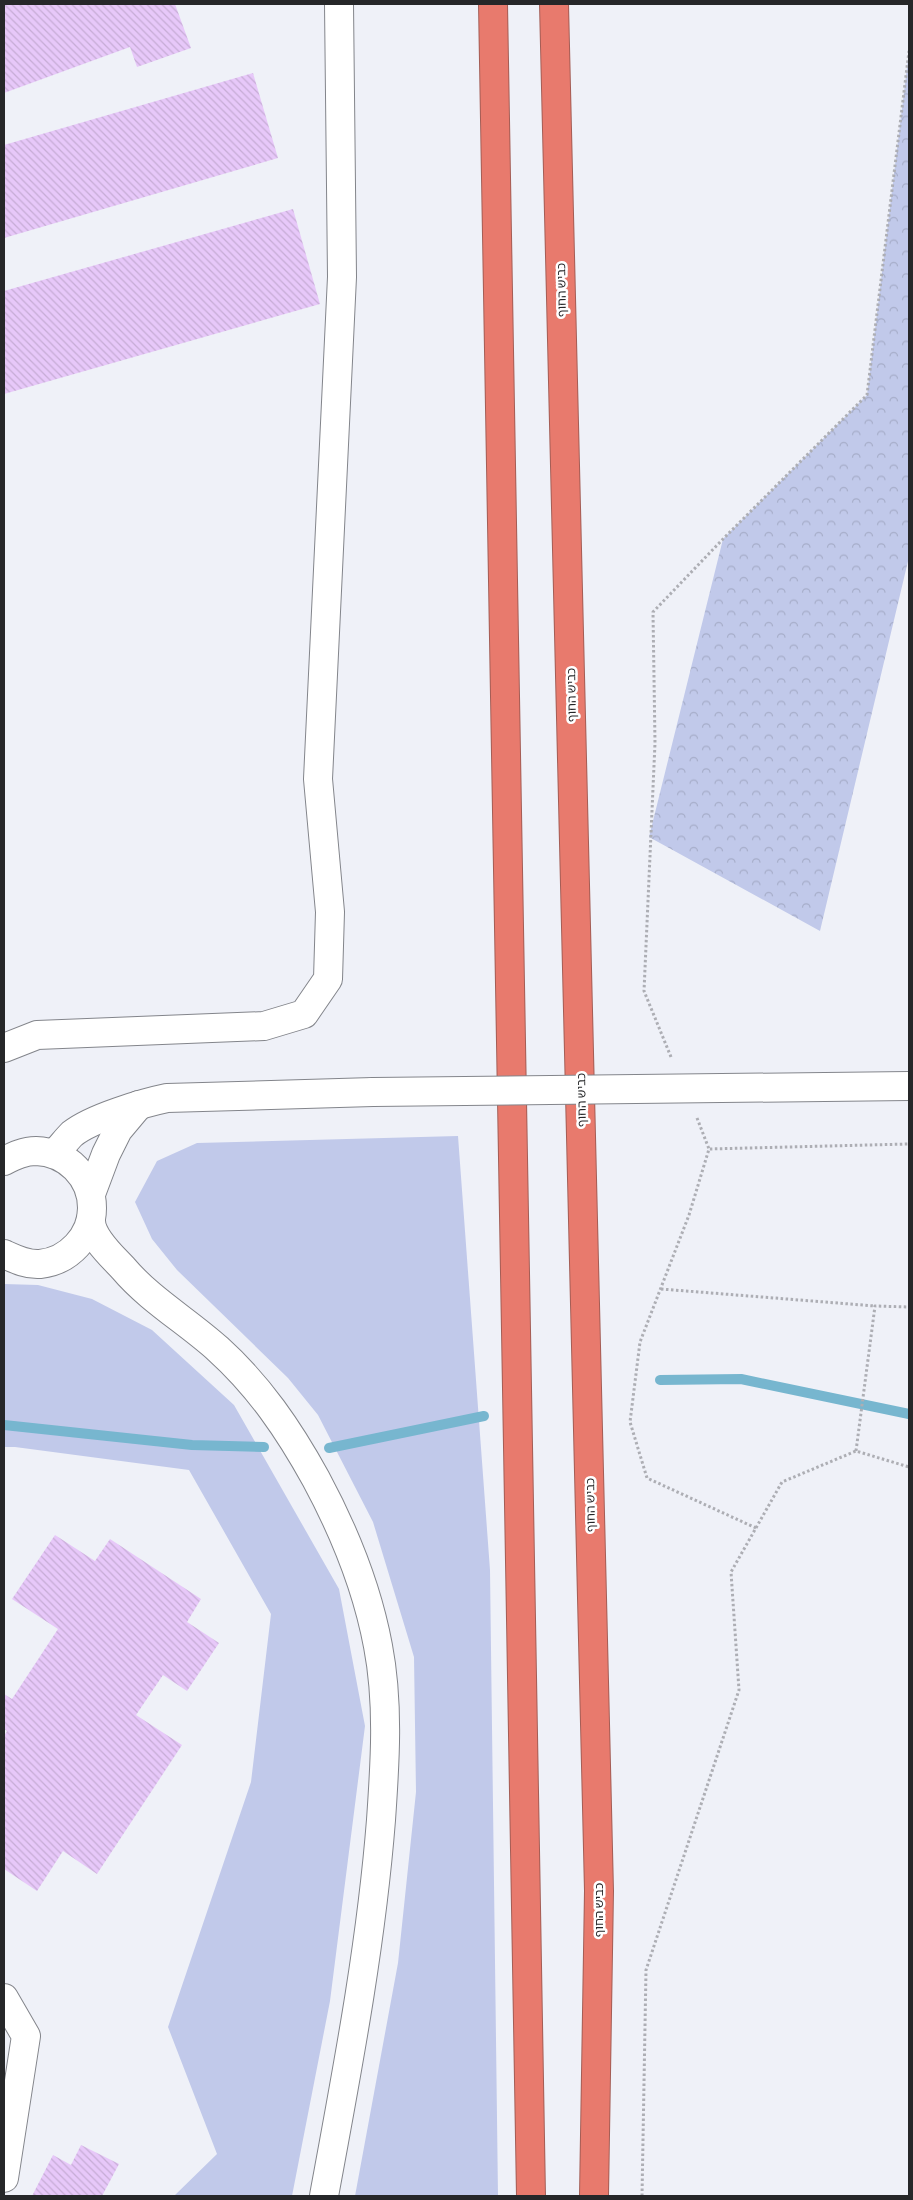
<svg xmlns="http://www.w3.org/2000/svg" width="913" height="2200" viewBox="0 0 913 2200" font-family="Manrope,'Noto Sans Hebrew',sans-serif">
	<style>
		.green { fill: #c1c9ea }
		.forest { fill: url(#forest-crowns) }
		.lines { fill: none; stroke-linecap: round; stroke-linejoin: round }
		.stream { stroke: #77b6cf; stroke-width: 10 }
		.building { fill: url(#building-back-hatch) }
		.minor-casing { stroke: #83858b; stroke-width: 30 }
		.tertiary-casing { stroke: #83858b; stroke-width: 30 }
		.secondary-casing { stroke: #83858b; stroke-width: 30 }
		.motorway-casing { stroke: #a45d55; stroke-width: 30 }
		.path { stroke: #adaeb4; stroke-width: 3; stroke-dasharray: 2.5 2.5; stroke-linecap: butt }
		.minor { stroke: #fff; stroke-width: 28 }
		.tertiary { stroke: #fff; stroke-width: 28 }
		.secondary { stroke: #fff; stroke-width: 28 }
		.motorway { stroke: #e87a6d; stroke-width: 28 }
		.secondary-bridge-casing { stroke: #83858b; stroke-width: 30; stroke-linecap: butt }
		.secondary-bridge { stroke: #fff; stroke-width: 28 }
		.labels { text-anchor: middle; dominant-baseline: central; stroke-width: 5; stroke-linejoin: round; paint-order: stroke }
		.street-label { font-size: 12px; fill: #262729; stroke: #fff }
	</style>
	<defs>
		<pattern id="forest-crowns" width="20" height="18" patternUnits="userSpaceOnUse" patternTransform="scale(1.25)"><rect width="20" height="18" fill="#c1c9ea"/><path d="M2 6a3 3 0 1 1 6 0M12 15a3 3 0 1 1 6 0" fill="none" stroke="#a6adc9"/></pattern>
		<pattern id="building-back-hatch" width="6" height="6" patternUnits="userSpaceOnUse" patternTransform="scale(1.25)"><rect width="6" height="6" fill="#e7c8f9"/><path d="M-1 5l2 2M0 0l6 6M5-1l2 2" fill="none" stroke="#c6acd5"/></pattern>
	</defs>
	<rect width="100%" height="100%" fill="#eff1f8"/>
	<!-- green -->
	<g class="green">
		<polygon points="458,1136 490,1570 498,2196 355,2196 398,1963 416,1792 414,1657 373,1522 318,1415 288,1378 177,1270 152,1239 135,1202 157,1161 197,1143"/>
		<polygon points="4,1284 38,1285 92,1299 152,1330 234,1405 339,1589 365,1726 330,2001 292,2196 174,2196 217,2154 168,2027 251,1782 271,1614 189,1470 15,1447 4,1447"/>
	</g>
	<!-- forest -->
	<polygon class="forest" points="909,51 909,557 820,931 649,837 723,539 867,395"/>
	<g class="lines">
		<!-- stream -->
		<g class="stream">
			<polyline points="660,1380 741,1379 909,1414"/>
			<polyline points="4,1425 192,1445 264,1447"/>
			<polyline points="329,1448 484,1416"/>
		</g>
	</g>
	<!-- building -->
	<g class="building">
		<polygon points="4,4 175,4 191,48 137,67 130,47 4,93"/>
		<polygon points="253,73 278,158 4,238 4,145"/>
		<polygon points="293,209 320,304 4,394 4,291"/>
		<polygon points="55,1535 95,1561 110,1539 201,1599 187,1622 219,1643 187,1691 163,1675 136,1715 182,1745 97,1874 63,1851 37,1891 4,1869 4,1736 7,1731 4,1729 4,1694 12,1699 58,1629 12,1599"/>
		<polygon points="81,2145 119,2164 102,2196 32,2196 53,2155 71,2165"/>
	</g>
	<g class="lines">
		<!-- minor casing -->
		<g class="minor-casing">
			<g id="minor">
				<polyline points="4,1048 37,1035 264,1026 304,1014 328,979 330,912 318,779 342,277 339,4"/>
				<polyline points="4,1998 26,2036 4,2178"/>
			</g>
		</g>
		<!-- tertiary casing -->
		<g class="tertiary-casing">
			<path id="tertiary" d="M91,1219C90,1237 112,1256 123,1268C150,1300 187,1321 218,1349C259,1386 289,1430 316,1479C344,1531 367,1587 378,1646C389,1703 385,1763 381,1820C371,1947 347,2071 324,2196"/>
		</g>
		<!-- secondary casing -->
		<g class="secondary-casing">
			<g id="secondary">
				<path d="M54,1154C60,1148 66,1140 72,1134C92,1118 143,1103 167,1098L373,1092"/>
				<path d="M4,1161C14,1156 24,1151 36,1151C67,1152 92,1177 92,1208C92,1236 69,1261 40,1264C27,1265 15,1259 4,1254"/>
				<polyline points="91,1194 106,1154 118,1130 139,1105"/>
			</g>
		</g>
		<!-- motorway casing -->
		<g class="motorway-casing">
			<g id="motorway">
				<polyline points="493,4 531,2196"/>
				<polyline points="554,4 599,1891 594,2196"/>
			</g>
		</g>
		<!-- path -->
		<g class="path">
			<polyline points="671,1057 644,991 655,743 653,612 723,539 867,395 909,51"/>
			<polyline points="697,1118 709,1149"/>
			<polyline points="661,1289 875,1306"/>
			<polyline points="856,1451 875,1306 909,1307"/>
			<polyline points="756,1528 647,1478 630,1422 640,1342 689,1215 709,1149 909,1144"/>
			<polyline points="642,2196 646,1970 739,1690 731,1572 782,1482 856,1451 909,1467"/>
		</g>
		<!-- minor -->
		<use href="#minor" class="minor"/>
		<!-- tertiary -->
		<use href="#tertiary" class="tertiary"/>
		<!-- secondary -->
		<use href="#secondary" class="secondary"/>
		<!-- motorway -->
		<use href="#motorway" class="motorway"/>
		<!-- secondary-bridge casing -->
		<g class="secondary-bridge-casing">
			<polyline id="secondary-bridge" points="373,1092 909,1086"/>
		</g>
		<!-- secondary-bridge -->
		<use href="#secondary-bridge" class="secondary-bridge"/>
	</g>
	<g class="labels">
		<!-- street labels -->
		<g class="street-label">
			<text transform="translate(561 290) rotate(-91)">כביש החוף</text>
			<text transform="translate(571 695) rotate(-91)">כביש החוף</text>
			<text transform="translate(581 1100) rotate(-91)">כביש החוף</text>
			<text transform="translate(590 1505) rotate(-91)">כביש החוף</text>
			<text transform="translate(598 1910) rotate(-90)">כביש החוף</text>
		</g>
	</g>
	<!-- border -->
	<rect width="913" height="2200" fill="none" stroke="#262729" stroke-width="10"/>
</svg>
